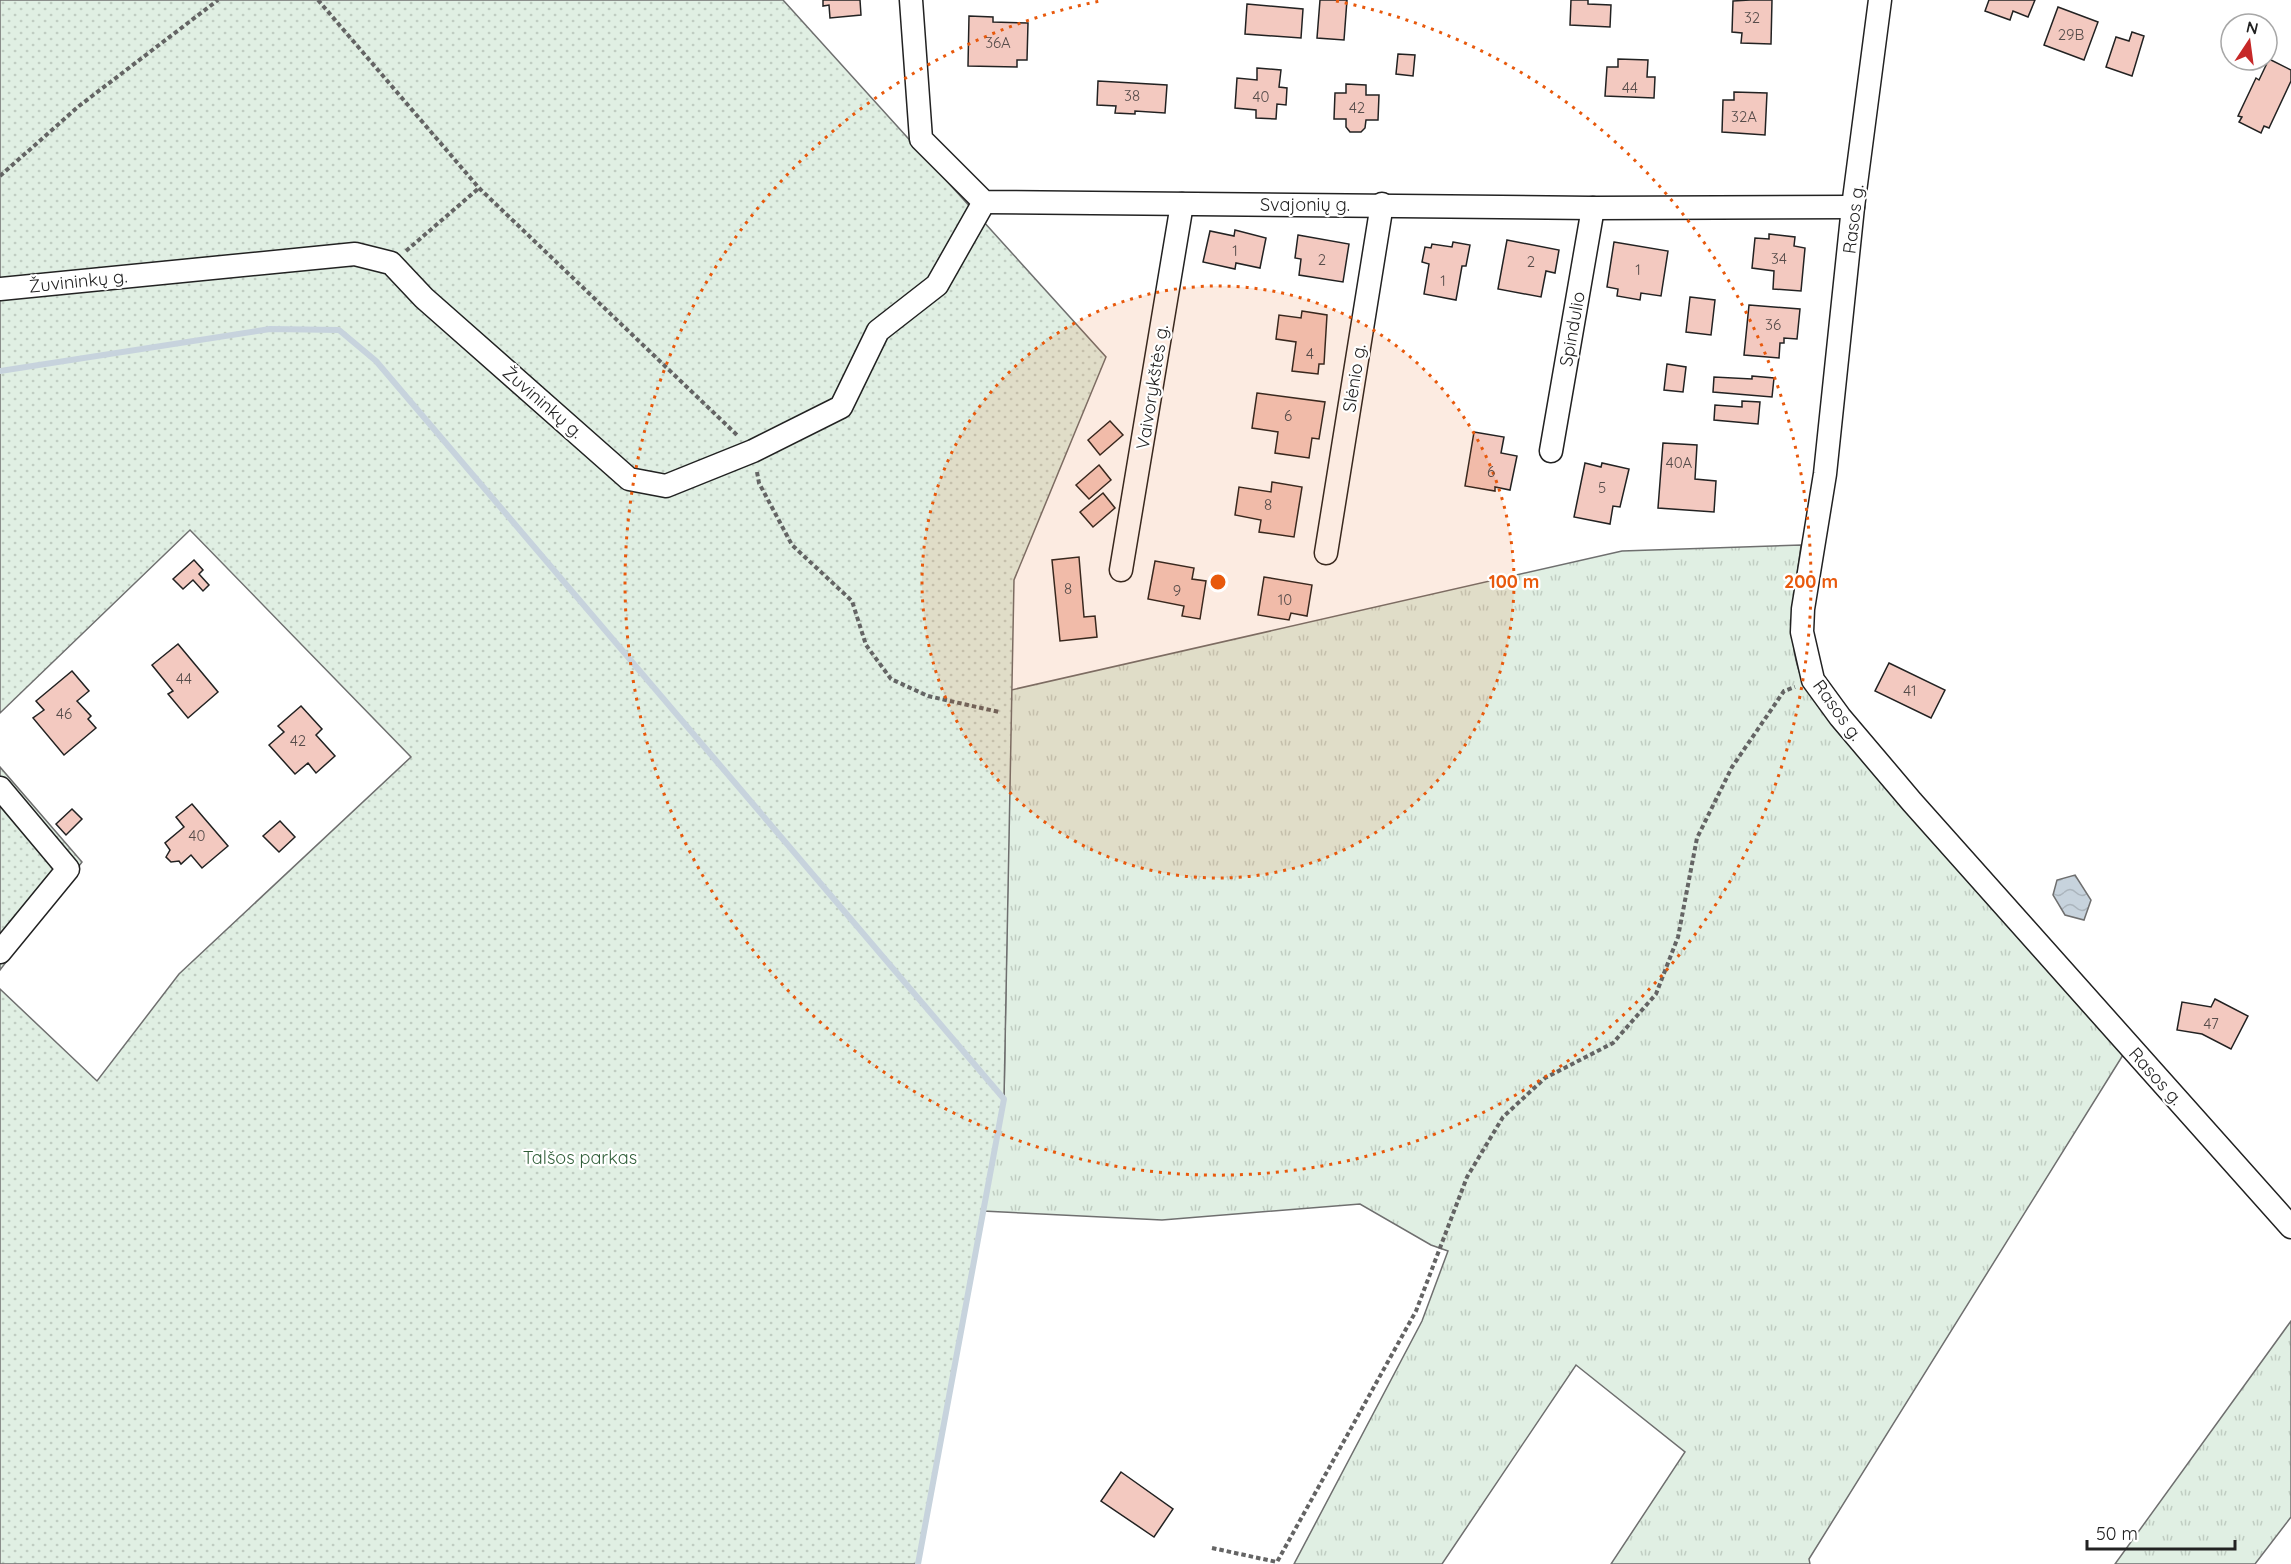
<svg xmlns="http://www.w3.org/2000/svg" width="2291" height="1564" viewBox="0 0 2291 1564" font-family="Quicksand,sans-serif">
	<style>
		.grass { fill: url(#grass-tufts); stroke: #6f6f6f; stroke-width: 1.5 }
		.park { fill: url(#park-dots); stroke: #6f6f6f; stroke-width: 1.5 }
		.water { fill: url(#water-waves); stroke: #6f6f6f; stroke-width: 1.5 }
		.lines { fill: none; stroke-linecap: round; stroke-linejoin: round }
		.stream { stroke: #c7d3dd; stroke-width: 6 }
		.building { fill: #f3c9c0; stroke: #222; stroke-width: 1.5 }
		.minor-casing { stroke: #222; stroke-width: 25 }
		.path { stroke: #646464; stroke-width: 4; stroke-dasharray: 4.5 3; stroke-linecap: butt }
		.minor { stroke: #fff; stroke-width: 22 }
		.ring { fill: none; stroke: #e8590c; stroke-width: 3; stroke-dasharray: 3 6 }
		.labels { text-anchor: middle; dominant-baseline: central; stroke-width: 4.5; stroke-linejoin: round; paint-order: stroke }
		.number-label { font-size: 15px; fill: #564c4a }
		.street-label { font-size: 18px; fill: #222; stroke: #fff }
		.park-label { font-size: 18px; fill: #2f5e38; stroke: #fff }
		.centre { fill: #e8590c; stroke: #fff; stroke-width: 3 }
		.ring-label { font-size: 18px; text-anchor: middle; font-weight: bold; fill: #e8590c; stroke: #fff; stroke-width: 4.5; stroke-linejoin: round; paint-order: stroke }
	</style>
	<defs>
		<pattern id="grass-tufts" width="24" height="20" patternUnits="userSpaceOnUse" patternTransform="scale(1.5)"><rect width="24" height="20" fill="#e0efe3"/><path d="M3 7l-1-3M5 7V3M7 7l1-3M15 17l-1-3M17 17v-4M19 17l1-3" fill="none" stroke="#c0cdc2"/></pattern>
		<pattern id="park-dots" width="8" height="8" patternUnits="userSpaceOnUse" patternTransform="scale(1.5)"><rect width="8" height="8" fill="#e0efe3"/><path d="M2 2h.1M6 6h.1" fill="none" stroke="#c0cdc2" stroke-width="1.8" stroke-linecap="round"/></pattern>
		<pattern id="water-waves" width="16" height="10" patternUnits="userSpaceOnUse" patternTransform="scale(1.5)"><rect width="16" height="10" fill="#c7d3dd"/><path d="M0 5q4-4 8 0t8 0" fill="none" stroke="#abb5bd"/></pattern>
	</defs>
	<rect width="100%" height="100%" fill="#fff"/>
	<!-- grass -->
	<g class="grass">
		<path d="M1801,545C1796,589 1783,644 1805,685C1814,701 1827,716 1837,731L2123,1055L1809,1559L1810,1564H1611L1685,1452L1576,1365L1442,1564H1294L1422,1321L1448,1251L1431,1245L1360,1204L1162,1220L983,1211L1004,1099L1011,690L1622,551Z"/>
		<polygon points="2291,1321 2291,1517 2255,1564 2115,1564"/>
	</g>
	<!-- park -->
	<g class="park">
		<polygon points="0,0 783,0 1106,357 1014,580 1004,1099 918,1564 0,1564 0,989 97,1081 179,974 411,757 190,530 0,713"/>
		<polygon points="0,767 82,862 0,970"/>
	</g>
	<!-- water -->
	<polygon class="water" points="2075,875 2091,900 2084,920 2065,915 2053,895 2057,880"/>
	<g class="lines">
		<!-- stream -->
		<polyline class="stream" points="0,371 270,329 339,330 376,361 1004,1099 918,1564"/>
	</g>
	<!-- building -->
	<g class="building">
		<polygon points="823,0 860,0 861,15 830,18 829,5 823,6"/>
		<polygon points="1320,0 1347,0 1344,40 1317,38"/>
		<polygon points="1571,0 1588,0 1588,4 1611,5 1610,27 1570,25"/>
		<polygon points="1750,0 1772,0 1771,44 1741,43 1742,33 1732,32 1733,1"/>
		<polygon points="1989,0 2035,0 2028,17 2013,11 2010,20 1985,11"/>
		<polygon points="1247,4 1303,9 1301,38 1245,34"/>
		<polygon points="2058,7 2098,22 2084,60 2044,45"/>
		<polygon points="969,16 993,17 993,22 1028,23 1027,60 1017,60 1017,67 968,66"/>
		<polygon points="2132,32 2144,36 2132,76 2106,67 2116,37 2129,41"/>
		<polygon points="1398,54 1415,55 1413,76 1396,74"/>
		<polygon points="1618,59 1648,60 1647,77 1655,77 1654,98 1605,96 1607,67 1618,67"/>
		<polygon points="2269,59 2291,70 2291,81 2269,128 2264,126 2261,133 2239,122 2242,117 2238,116 2256,78 2259,80"/>
		<polygon points="1257,68 1281,70 1279,87 1287,88 1286,105 1277,104 1276,119 1256,118 1256,110 1235,108 1237,78 1257,80"/>
		<polygon points="1098,81 1167,85 1165,113 1135,111 1135,114 1115,113 1116,106 1097,105"/>
		<polygon points="1346,84 1366,85 1366,95 1379,95 1378,120 1366,120 1365,128 1361,132 1350,132 1346,127 1346,119 1334,119 1335,93 1346,93"/>
		<polygon points="1734,92 1767,93 1765,135 1722,132 1723,100 1734,100"/>
		<polygon points="1235,230 1266,238 1260,268 1236,263 1235,269 1203,262 1210,231 1234,236"/>
		<polygon points="1769,234 1795,237 1794,246 1805,248 1801,291 1773,289 1774,271 1752,268 1755,238 1769,239"/>
		<polygon points="1298,235 1349,244 1343,282 1299,275 1301,259 1295,258"/>
		<polygon points="1507,240 1559,250 1555,273 1546,271 1541,297 1498,289"/>
		<polygon points="1453,242 1470,245 1466,266 1462,266 1456,300 1424,294 1429,264 1422,262 1425,247 1431,248 1432,244 1452,247"/>
		<polygon points="1614,242 1668,251 1661,296 1641,293 1640,300 1617,296 1618,289 1607,287"/>
		<polygon points="1690,297 1715,300 1711,335 1686,332"/>
		<polygon points="1749,305 1800,309 1797,339 1784,338 1784,343 1780,343 1779,358 1744,355"/>
		<polygon points="1302,311 1327,315 1324,364 1319,364 1318,374 1292,371 1296,342 1276,339 1279,315 1301,318"/>
		<polygon points="1667,364 1686,367 1683,392 1664,390"/>
		<polygon points="1752,376 1774,378 1772,397 1713,392 1714,377 1752,379"/>
		<polygon points="1257,393 1325,402 1319,439 1312,438 1309,458 1275,453 1278,432 1252,428"/>
		<polygon points="1742,401 1760,402 1758,424 1714,420 1715,405 1742,407"/>
		<polygon points="1110,421 1123,435 1100,455 1088,440"/>
		<polygon points="1474,432 1504,437 1501,453 1517,456 1510,490 1495,487 1495,491 1465,486"/>
		<polygon points="1663,443 1697,445 1695,479 1716,481 1714,512 1658,508"/>
		<polygon points="1585,463 1601,467 1602,463 1629,469 1620,507 1613,506 1610,524 1574,517"/>
		<polygon points="1099,465 1111,480 1089,499 1076,485"/>
		<polygon points="1272,482 1302,487 1294,537 1259,532 1261,520 1235,515 1239,487 1271,492"/>
		<polygon points="1103,493 1115,508 1093,527 1080,512"/>
		<polygon points="1079,557 1084,617 1095,616 1097,637 1060,641 1052,560"/>
		<polygon points="194,560 203,570 199,574 209,585 203,591 193,580 183,589 173,579"/>
		<polygon points="1155,561 1194,568 1192,579 1206,581 1200,619 1182,616 1184,606 1148,599"/>
		<polygon points="1264,577 1312,585 1307,616 1291,613 1289,620 1258,615"/>
		<polygon points="178,644 218,692 188,718 168,694 173,691 152,665"/>
		<polygon points="1889,663 1945,690 1931,718 1875,691"/>
		<polygon points="72,671 89,691 77,701 91,716 88,719 96,728 64,755 33,718 44,710 36,701"/>
		<polygon points="301,706 322,729 316,735 335,756 316,773 308,763 295,774 269,745 284,732 278,726"/>
		<polygon points="192,804 228,846 202,868 191,855 181,864 179,861 171,862 166,857 170,850 165,843 184,827 176,817"/>
		<polygon points="72,809 82,819 66,835 56,824"/>
		<polygon points="280,821 295,837 279,852 263,836"/>
		<polygon points="2215,999 2248,1016 2231,1049 2202,1034 2177,1030 2182,1002 2211,1007"/>
		<polygon points="1121,1472 1173,1509 1154,1537 1101,1501"/>
	</g>
	<g class="lines">
		<!-- minor casing -->
		<g class="minor-casing">
			<g id="minor">
				<polyline points="911,0 921,139 984,202 1593,208 1853,207"/>
				<polyline points="1880,0 1853,207 1825,474 1803,609 1802,632 1813,680 1840,717 1912,802 2291,1227"/>
				<polyline points="0,289 355,254 391,263 424,298 629,479 666,486 753,451 841,407 878,331 937,285 984,202"/>
				<polyline points="1551,451 1593,208"/>
				<polyline points="1326,553 1382,204"/>
				<polyline points="1121,570 1182,204"/>
				<polyline points="0,788 68,869 0,952"/>
			</g>
		</g>
		<!-- path -->
		<g class="path">
			<polyline points="318,0 479,188 737,435"/>
			<polyline points="0,176 79,106 218,0"/>
			<polyline points="406,251 479,188"/>
			<polyline points="757,472 759,483 792,545 852,601 866,645 891,679 928,696 999,712"/>
			<polyline points="1212,1548 1277,1562 1416,1311 1467,1177 1503,1117 1545,1078 1613,1043 1656,994 1678,937 1697,838 1732,767 1784,691 1795,687"/>
		</g>
		<!-- minor -->
		<use href="#minor" class="minor"/>
	</g>
	<!-- distance rings -->
	<circle cx="1218" cy="582" r="296" fill="#e8590c" fill-opacity=".12"/>
	<g class="ring">
		<circle cx="1218" cy="582" r="296"/>
		<path d="M1336 1A593 593 0 1 1 1100 1"/>
	</g>
	<g class="labels">
		<!-- number labels -->
		<g class="number-label">
			<text x="1752" y="17">32</text>
			<text x="2071" y="34">29B</text>
			<text x="998" y="42">36A</text>
			<text x="1630" y="87">44</text>
			<text x="1132" y="95">38</text>
			<text x="1261" y="96">40</text>
			<text x="1357" y="107">42</text>
			<text x="1744" y="116">32A</text>
			<text x="1235" y="250">1</text>
			<text x="1779" y="258">34</text>
			<text x="1322" y="259">2</text>
			<text x="1531" y="261">2</text>
			<text x="1638" y="269">1</text>
			<text x="1443" y="280">1</text>
			<text x="1773" y="324">36</text>
			<text x="1310" y="353">4</text>
			<text x="1288" y="415">6</text>
			<text x="1679" y="462">40A</text>
			<text x="1491" y="471">6</text>
			<text x="1602" y="487">5</text>
			<text x="1268" y="504">8</text>
			<text x="1068" y="588">8</text>
			<text x="1177" y="590">9</text>
			<text x="1285" y="599">10</text>
			<text x="184" y="678">44</text>
			<text x="1910" y="690">41</text>
			<text x="64" y="713">46</text>
			<text x="298" y="740">42</text>
			<text x="197" y="835">40</text>
			<text x="2211" y="1023">47</text>
		</g>
		<!-- street labels -->
		<g class="street-label">
			<text x="1305" y="204">Svajonių g.</text>
			<text transform="translate(1853 219) rotate(-83)">Rasos g.</text>
			<text transform="translate(78 281) rotate(-6)">Žuvininkų g.</text>
			<text transform="translate(1572 329) rotate(-80)">Spindulio</text>
			<text transform="translate(1354 378) rotate(-81)">Slėnio g.</text>
			<text transform="translate(1152 387) rotate(-81)">Vaivorykštės g.</text>
			<text transform="translate(543 402) rotate(41)">Žuvininkų g.</text>
			<text transform="translate(1838 710) rotate(54)">Rasos g.</text>
			<text transform="translate(2156 1076) rotate(48)">Rasos g.</text>
		</g>
		<!-- park labels -->
		<g class="park-label">
			<text x="580" y="1157">Talšos parkas</text>
		</g>
	</g>
	<circle cx="1218" cy="582" r="9" class="centre"/>
	<g class="ring-label">
		<text x="1514" y="588">100 m</text>
		<text x="1811" y="588">200 m</text>
	</g>
	<!-- north arrow -->
	<g transform="translate(2249 42) rotate(13)"><circle r="28" fill="#ffffff" stroke="#a7a7a7" stroke-width="1.5"/>
	<path d="M0-4.5L10 22L0 15L-10 22Z" fill="#c62828"/>
	<text y="-9" font-size="16" font-weight="bold" text-anchor="middle" fill="#222222">N</text>
	</g>
	<!-- scale -->
	<path d="M2087 1540v9h148v-9" fill="none" stroke="#222222" stroke-width="3"/>
	<text x="2096" y="1540" font-size="18" fill="#222222" stroke="#ffffff" stroke-width="4.5" paint-order="stroke">50 m</text>
</svg>
